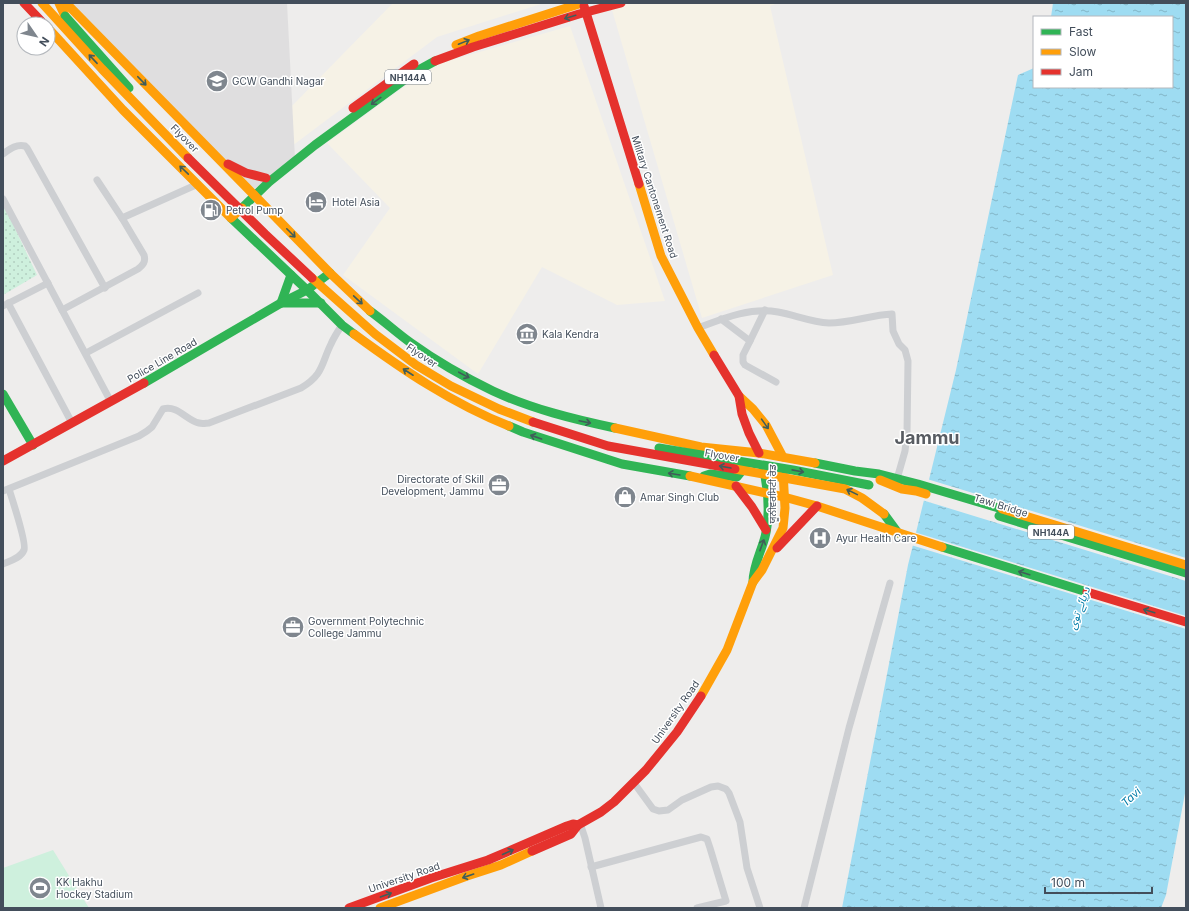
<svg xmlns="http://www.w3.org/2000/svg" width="1189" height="911" viewBox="0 0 1189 911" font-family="Inter,'Noto Sans Arabic','Noto Sans Gurmukhi',sans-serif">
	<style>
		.commercial { fill: #f6f2e6 }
		.education { fill: #dfdedf }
		.green { fill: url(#green-dots) }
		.pitch { fill: #cef0dd }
		.water { fill: url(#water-ripples) }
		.pier { fill: #eeedec }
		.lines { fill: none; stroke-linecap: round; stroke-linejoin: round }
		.street { stroke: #cdcfd2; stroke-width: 7 }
		.fast { stroke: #30b455; stroke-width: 9 }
		.slow { stroke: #ff9f0a; stroke-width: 9 }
		.jam { stroke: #e5322d; stroke-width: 9 }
		.fast-bridge { stroke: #30b455; stroke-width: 9 }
		.slow-bridge { stroke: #ff9f0a; stroke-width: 9 }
		.jam-bridge { stroke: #e5322d; stroke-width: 9 }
		.oneway { stroke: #405d5a }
		.labels { text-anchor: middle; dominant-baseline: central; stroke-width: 3; stroke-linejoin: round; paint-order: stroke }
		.shield { fill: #fff; stroke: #7b838c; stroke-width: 1 }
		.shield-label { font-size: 9px; font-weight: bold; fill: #434e5b }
		.poi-label { font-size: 10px; fill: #434e5b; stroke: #fff; text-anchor: start }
		.street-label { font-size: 10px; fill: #434e5b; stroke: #fff }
		.water-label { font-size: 11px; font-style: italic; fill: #017ca9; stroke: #fff }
		.town-label { font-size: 18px; font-weight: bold; fill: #585c62; stroke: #fff }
	</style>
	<defs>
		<pattern id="green-dots" width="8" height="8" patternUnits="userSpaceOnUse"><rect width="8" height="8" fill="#cef0dd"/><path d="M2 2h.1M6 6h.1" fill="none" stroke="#b2cfc0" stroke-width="1.8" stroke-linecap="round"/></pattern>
		<pattern id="water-ripples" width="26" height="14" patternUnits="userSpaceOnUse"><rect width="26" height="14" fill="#9edcf2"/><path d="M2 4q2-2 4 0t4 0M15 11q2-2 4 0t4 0" fill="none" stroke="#82b5c7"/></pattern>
	</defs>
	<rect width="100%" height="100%" fill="#eeedec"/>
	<!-- commercial -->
	<g class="commercial">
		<polygon points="393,3 544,3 437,37 292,146 290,108"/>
		<polygon points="610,3 778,3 770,6 833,275 702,318"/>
		<polygon points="570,26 665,301 617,305 542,267 478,374 343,275 390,208 327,143 434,65"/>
	</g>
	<!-- education -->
	<polygon class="education" points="68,3 287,3 295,159 250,192"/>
	<!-- green -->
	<polygon class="green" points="3,203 37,275 3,295"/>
	<!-- pitch -->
	<polygon class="pitch" points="53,850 89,908 3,908 3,868"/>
	<!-- water -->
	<polygon class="water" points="1053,3 1186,3 1186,788 1166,895 1161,908 842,908 908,565 956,370 1018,75 1034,68 1034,87 1172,87 1172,17 1051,17"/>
	<!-- pier -->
	<g class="pier">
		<polygon points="927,479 1186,558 1186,581 922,500"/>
		<polygon points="914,532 1186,616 1186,629 911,545"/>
	</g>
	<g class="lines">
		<!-- street -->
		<g class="street">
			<path d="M3,154C10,149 16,144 25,146L27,148L105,288"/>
			<polyline points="3,199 111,402"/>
			<polyline points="122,218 198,184"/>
			<polyline points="8,303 72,423"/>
			<polyline points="3,306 48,283"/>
			<path d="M62,310L138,269C143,265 146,262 144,255L122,218L97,180"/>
			<polyline points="721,319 750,341 743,355 743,362 745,365 776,382"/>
			<path d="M698,328C724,318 750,307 778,312C795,315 811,322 829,323C850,323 871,315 892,314L893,331L899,344L905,350L908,361L907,433L905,451L897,479"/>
			<polyline points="750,341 765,310"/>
			<polyline points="86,353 198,293"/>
			<path d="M3,491L139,436L147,431L152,427L163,409C178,405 186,420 199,423C203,424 206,423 209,423L301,388C324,374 321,364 331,344C334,337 338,331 342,325"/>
			<path d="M3,564C10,561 21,558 24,550C27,543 12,499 9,489"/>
			<polyline points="634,783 653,809 659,811 668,810 682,800 711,787 718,786 726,789 729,793 740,822 747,868 760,908"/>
			<polyline points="580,823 585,838 601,908"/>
			<polyline points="591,867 701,837 707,839 710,848 726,901 697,908"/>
			<polyline points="804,908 849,728 890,583"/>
		</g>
		<!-- fast -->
		<g class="fast">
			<polyline points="242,208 269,182 315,145 415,72 435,61"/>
			<polyline points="231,218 307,290 342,325 354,334"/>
			<polyline points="281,303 291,275"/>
			<polyline points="282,303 321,303"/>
			<path d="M370,311C384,321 397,333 411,343C436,361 464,377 493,391C532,409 573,419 615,428"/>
			<polyline points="144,383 281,303 307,290 330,273"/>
			<polyline points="3,394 33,445"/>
			<polyline points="509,426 523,432 622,464 690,476"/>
			<polyline points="815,463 855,471 879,474 918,484 1002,509"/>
			<polyline points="704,476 710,474 737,477 741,472 743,464"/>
			<polyline points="884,514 898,533"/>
			<polyline points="999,516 1186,573"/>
			<polyline points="942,547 1087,592"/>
			<path d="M753,582C753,566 761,552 765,537C771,513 768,489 763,466"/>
		</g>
		<!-- slow -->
		<g class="slow">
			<polyline points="59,3 65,16"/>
			<polyline points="66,3 254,195"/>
			<polyline points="48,28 123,110 231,218 242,208"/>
			<polyline points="456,45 479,36 582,3"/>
			<polyline points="639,184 661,256 698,328 714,355"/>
			<polyline points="254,195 330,273 370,311"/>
			<path d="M354,334C403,370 453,404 509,426"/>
			<polyline points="739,396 753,409 766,425 783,457"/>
			<polyline points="615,428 701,447 759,453 815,463"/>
			<polyline points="690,476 784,497 817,506 942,547"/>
			<polyline points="880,480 902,489 916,491 926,494"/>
			<polyline points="1002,509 1186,565"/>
			<polyline points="701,696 727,650 753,582 762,570 783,528 785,508 783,471"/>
			<polyline points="380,908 467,876 501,865 532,851"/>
		</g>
		<!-- jam -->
		<g class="jam">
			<polyline points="24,3 44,24"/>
			<polyline points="584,6 639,184"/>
			<polyline points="435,61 473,47 579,14 621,3"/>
			<polyline points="353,108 414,64"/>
			<polyline points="228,164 246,173 266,178"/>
			<polyline points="714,355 739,396 742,414 749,433 759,453"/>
			<polyline points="3,461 144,383"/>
			<polyline points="736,486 752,507 766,530"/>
			<polyline points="777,548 817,506"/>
			<polyline points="1087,592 1186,622"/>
			<polyline points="532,851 571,834 578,825 601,812 614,802 646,770 677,732 701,696"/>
			<polyline points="349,908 431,878 488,860 567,826 573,824 578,825"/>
		</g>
		<!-- fast-bridge -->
		<g class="fast-bridge">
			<polyline points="65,16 129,88"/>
			<polyline points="659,448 793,470 869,485"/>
		</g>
		<!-- slow-bridge -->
		<g class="slow-bridge">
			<polyline points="42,3 102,69 188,158"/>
			<polyline points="312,278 375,334 416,365 451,386 499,409 533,422"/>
			<polyline points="735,469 845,489 862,498 884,514"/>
		</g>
		<!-- jam-bridge -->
		<g class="jam-bridge">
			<polyline points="188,158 265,234 312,278"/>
			<polyline points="533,422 608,446 735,469"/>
		</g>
	</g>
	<!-- one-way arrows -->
	<defs><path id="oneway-shaft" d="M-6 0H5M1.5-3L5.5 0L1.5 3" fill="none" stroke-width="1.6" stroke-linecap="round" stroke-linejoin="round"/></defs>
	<g class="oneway">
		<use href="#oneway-shaft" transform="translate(570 17) rotate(163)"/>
		<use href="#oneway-shaft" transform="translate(464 42) rotate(-22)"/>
		<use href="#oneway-shaft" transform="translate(93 59) rotate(-133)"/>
		<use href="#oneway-shaft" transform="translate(142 81) rotate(46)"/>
		<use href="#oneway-shaft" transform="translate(376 101) rotate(144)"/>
		<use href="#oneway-shaft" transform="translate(184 170) rotate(-136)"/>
		<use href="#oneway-shaft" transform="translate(291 233) rotate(45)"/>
		<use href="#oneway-shaft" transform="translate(358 300) rotate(43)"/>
		<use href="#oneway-shaft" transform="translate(408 372) rotate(-147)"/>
		<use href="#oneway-shaft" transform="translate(464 375) rotate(28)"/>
		<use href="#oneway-shaft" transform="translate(585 422) rotate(12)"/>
		<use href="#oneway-shaft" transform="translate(765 424) rotate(55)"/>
		<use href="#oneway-shaft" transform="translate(536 437) rotate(-161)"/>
		<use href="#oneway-shaft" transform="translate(725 467) rotate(-170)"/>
		<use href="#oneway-shaft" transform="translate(798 471) rotate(11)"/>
		<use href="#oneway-shaft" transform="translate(674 474) rotate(-171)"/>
		<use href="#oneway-shaft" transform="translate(852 492) rotate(-154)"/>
		<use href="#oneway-shaft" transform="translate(762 545) rotate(-70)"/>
		<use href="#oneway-shaft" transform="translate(1024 573) rotate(-163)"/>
		<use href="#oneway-shaft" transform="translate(1149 611) rotate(-163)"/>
		<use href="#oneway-shaft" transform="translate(508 852) rotate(-24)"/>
		<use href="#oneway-shaft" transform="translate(468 876) rotate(161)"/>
		<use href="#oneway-shaft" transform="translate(386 895) rotate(-20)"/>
	</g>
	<!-- icons -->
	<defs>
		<g id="university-disc" transform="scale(1.15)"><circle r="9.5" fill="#7f868e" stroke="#fff"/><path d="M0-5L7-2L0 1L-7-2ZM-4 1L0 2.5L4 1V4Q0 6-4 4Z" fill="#fff"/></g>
		<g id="hotel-disc" transform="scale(1.15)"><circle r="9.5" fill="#7f868e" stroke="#fff"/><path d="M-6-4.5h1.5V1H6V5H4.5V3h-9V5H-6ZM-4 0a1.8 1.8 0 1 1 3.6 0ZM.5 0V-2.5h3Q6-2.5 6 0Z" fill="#fff"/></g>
		<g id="fuel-disc" transform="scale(1.15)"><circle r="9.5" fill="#7f868e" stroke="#fff"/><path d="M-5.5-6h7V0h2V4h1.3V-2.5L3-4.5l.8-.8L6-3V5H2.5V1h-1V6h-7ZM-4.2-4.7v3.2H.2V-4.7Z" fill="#fff"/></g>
		<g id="museum-disc" transform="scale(1.15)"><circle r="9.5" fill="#7f868e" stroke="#fff"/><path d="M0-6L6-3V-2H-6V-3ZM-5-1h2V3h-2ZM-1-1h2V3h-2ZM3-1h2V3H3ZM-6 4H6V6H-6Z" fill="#fff"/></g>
		<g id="office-disc" transform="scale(1.15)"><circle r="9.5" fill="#7f868e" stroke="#fff"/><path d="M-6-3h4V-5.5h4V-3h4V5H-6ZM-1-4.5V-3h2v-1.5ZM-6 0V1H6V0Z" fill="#fff"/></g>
		<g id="shop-disc" transform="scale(1.15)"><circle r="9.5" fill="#7f868e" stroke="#fff"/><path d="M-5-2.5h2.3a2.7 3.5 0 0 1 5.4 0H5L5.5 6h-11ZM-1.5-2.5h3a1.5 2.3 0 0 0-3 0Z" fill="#fff"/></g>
		<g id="hospital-disc" transform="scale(1.15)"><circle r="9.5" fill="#7f868e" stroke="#fff"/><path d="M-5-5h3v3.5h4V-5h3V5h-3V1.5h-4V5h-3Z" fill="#fff"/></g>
		<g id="stadium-disc" transform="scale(1.15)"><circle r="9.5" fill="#7f868e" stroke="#fff"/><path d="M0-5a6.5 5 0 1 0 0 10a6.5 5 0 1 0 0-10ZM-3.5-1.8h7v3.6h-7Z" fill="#fff"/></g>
	</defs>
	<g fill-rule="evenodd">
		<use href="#university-disc" x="217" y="81"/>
		<use href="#hotel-disc" x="316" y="202"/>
		<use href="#fuel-disc" x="211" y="210"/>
		<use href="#museum-disc" x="527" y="334"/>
		<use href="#office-disc" x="499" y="485"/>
		<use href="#shop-disc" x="625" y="497"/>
		<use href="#hospital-disc" x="820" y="538"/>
		<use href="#office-disc" x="293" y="627"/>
		<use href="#stadium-disc" x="40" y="888"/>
	</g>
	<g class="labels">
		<!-- shield labels -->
		<g class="shield">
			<rect x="385" y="70" width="46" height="14" rx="3"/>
			<rect x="1028" y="525" width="46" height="14" rx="3"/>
		</g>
		<g class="shield-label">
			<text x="408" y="77">NH144A</text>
			<text x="1051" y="532">NH144A</text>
		</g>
		<!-- poi labels -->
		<g class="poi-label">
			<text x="232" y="81">GCW Gandhi Nagar</text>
			<text x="332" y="202">Hotel Asia</text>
			<text x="226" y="210">Petrol Pump</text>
			<text x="542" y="334">Kala Kendra</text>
			<text x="484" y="479" text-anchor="end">Directorate of Skill<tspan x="484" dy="12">Development, Jammu</tspan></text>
			<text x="640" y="497">Amar Singh Club</text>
			<text x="836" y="538">Ayur Health Care</text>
			<text x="308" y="621">Government Polytechnic<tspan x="308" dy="12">College Jammu</tspan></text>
			<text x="56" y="882">KK Hakhu<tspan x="56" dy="12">Hockey Stadium</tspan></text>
		</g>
		<!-- street labels -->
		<g class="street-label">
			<text transform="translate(185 138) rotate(45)">Flyover</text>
			<text transform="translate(655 197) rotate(72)">Military Cantonement Road</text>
			<text transform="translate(422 355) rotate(34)">Flyover</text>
			<text transform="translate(162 360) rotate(-30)">Police Line Road</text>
			<text transform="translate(722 455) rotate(10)">Flyover</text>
			<text transform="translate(772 494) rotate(-90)">ਯੂਨੀਵਰਸਿਟੀ ਰੋਡ</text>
			<text transform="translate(1001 505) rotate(17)">Tawi Bridge</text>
			<text transform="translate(675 712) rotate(-55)">University Road</text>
			<text transform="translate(404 877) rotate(-19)">University Road</text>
		</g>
		<!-- water labels -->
		<g class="water-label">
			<text transform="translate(1079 608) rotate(-70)">دریائے توی</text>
			<text transform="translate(1131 797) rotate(-43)">Tavi</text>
		</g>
		<!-- town labels -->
		<g class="town-label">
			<text x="927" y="437">Jammu</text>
		</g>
	</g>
	<!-- border -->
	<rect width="1189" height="911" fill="none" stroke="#434e5b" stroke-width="8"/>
	<!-- legend -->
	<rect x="1033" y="16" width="140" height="72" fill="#ffffff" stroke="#b4b8bd"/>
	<rect x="1041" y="29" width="20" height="6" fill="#30b455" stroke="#b4b8bd"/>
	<text x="1069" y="36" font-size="12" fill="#434e5b">Fast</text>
	<rect x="1041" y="49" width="20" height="6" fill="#ff9f0a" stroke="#b4b8bd"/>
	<text x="1069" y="56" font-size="12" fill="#434e5b">Slow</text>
	<rect x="1041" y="69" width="20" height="6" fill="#e5322d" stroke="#b4b8bd"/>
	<text x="1069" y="76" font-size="12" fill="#434e5b">Jam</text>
	<!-- north arrow -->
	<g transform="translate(36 36) rotate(124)"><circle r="19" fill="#ffffff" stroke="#b4b8bd"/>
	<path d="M0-3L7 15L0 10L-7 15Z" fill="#7f868e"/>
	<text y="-6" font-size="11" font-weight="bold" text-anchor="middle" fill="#434e5b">N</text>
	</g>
	<!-- scale -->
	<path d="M1045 887v6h107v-6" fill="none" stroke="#434e5b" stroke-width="2"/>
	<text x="1051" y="887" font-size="12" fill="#434e5b" stroke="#ffffff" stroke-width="3" paint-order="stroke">100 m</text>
</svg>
